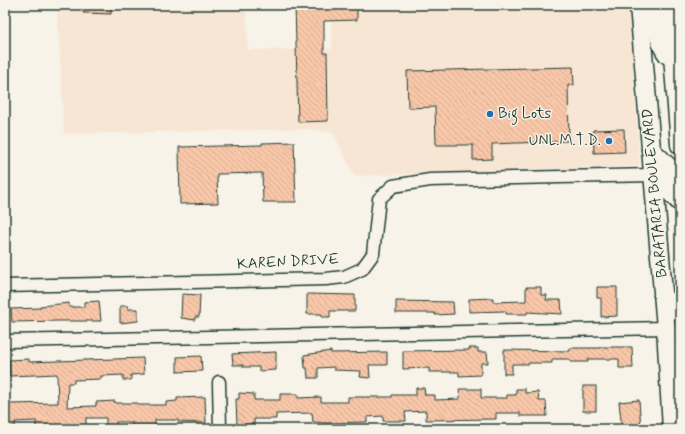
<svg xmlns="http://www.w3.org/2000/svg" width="685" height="434" viewBox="0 0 685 434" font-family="Mynerve,sans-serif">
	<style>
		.built { fill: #f8e6d5 }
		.building { fill: url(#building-back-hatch); stroke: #1f3d34 }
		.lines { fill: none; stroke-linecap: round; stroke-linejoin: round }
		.street-casing { stroke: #1f3d34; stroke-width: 15 }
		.primary-casing { stroke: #1f3d34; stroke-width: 21 }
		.street { stroke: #f7f3e8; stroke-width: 12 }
		.primary { stroke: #f7f3e8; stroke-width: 18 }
		.poi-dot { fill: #1f6fb2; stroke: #f7f3e8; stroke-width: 1.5 }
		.labels { text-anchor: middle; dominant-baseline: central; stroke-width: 3; stroke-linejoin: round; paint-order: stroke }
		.poi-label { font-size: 15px; fill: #1f3d34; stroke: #f7f3e8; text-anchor: start }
		.street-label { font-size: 15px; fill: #1f3d34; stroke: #f7f3e8 }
	</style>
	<defs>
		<pattern id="building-back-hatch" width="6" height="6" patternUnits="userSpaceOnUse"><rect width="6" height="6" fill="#f9c7a9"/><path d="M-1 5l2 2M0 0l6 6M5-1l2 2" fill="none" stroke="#d5ac92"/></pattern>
	</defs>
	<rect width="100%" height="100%" fill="#f7f3e8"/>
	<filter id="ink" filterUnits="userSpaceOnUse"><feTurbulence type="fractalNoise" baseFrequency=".025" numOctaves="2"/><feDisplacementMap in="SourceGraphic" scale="8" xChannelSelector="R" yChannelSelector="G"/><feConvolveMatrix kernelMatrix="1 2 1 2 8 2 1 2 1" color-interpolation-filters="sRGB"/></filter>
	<g filter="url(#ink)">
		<!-- built -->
		<polygon class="built" points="57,5 246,5 248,50 332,49 331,5 629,5 640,166 355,176 333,133 308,129 64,134"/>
		<!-- building -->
		<g class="building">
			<polygon points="83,5 111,5 111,14 83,13"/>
			<polygon points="295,5 357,5 357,20 324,21 324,53 327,53 328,121 298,122"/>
			<polygon points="573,67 574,85 568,85 569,141 492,144 492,159 473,160 473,145 436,145 435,107 408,108 407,71"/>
			<polygon points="624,129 625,152 594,153 593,130"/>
			<polygon points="294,142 296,202 263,202 262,173 217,174 218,203 180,204 179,147 262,145 262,143"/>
			<polygon points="526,287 541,287 541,295 547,295 546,300 561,300 562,314 527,312 527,314 506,314 506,311 469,312 469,299 493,298 493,302 526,301"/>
			<polygon points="597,287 617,287 617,316 601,317 601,298 597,298"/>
			<polygon points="182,294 200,295 199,317 195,317 195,320 181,318"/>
			<polygon points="307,294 355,295 355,311 330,311 330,317 322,317 322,314 307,314"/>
			<polygon points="99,301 101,321 59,321 12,322 11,309 40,308 40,306 69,303 69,307 84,307 84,302"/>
			<polygon points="396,301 453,302 454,314 435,315 435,313 396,313"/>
			<polygon points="120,306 128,306 128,309 138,309 138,321 120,323"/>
			<polygon points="600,347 632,347 633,368 619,368 619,359 588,359 588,362 570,362 570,359 552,359 552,363 529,363 529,364 512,364 512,374 504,374 504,350 570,351 570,348 600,348"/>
			<polygon points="469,348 478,348 478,352 487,352 488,363 481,363 481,375 459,376 459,372 429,372 429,368 403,369 403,351 469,350"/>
			<polygon points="331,351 331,353 387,352 387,365 369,365 370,378 360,377 361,371 334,370 334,367 318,368 318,378 308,378 307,368 305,368 304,355"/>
			<polygon points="276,352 276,370 259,371 259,367 243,367 243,365 233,365 232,354"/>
			<polygon points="201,356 202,371 177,372 177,357"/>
			<polygon points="143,358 144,374 131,375 131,380 123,380 123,375 101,376 101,379 74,380 74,383 68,383 67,407 96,406 96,402 115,401 115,403 138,403 138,405 166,405 166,402 177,401 177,398 205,397 206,423 178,422 178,420 155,420 155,426 132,426 132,422 116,422 116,427 106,427 106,418 86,418 86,427 36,429 36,421 15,422 15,429 5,429 5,410 9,410 9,404 58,403 57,374 10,376 9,360 29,359 29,362"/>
			<rect x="583" y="386" width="13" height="25"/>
			<polygon points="416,388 424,388 425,395 435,395 435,400 460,399 459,389 481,389 481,398 507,398 507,395 516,395 516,389 525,389 525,393 538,392 539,401 546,401 547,416 520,416 520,413 496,413 496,419 426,420 426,411 405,412 406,421 383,421 383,416 367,417 367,422 326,423 313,422 312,413 276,414 276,419 254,419 254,424 237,425 236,399 239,399 239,393 254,394 254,400 280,400 280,394 298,394 298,398 321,397 321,402 348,402 348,397 392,397 392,395 416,395"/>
			<polygon points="639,400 641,429 622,429 619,402"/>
		</g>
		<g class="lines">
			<!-- street casing -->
			<g class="street-casing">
				<g id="street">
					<polyline points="5,286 326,279 344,277 362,269 373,254 379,199 393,186 430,180 653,175"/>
					<polyline points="5,341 666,328"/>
					<polyline points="219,382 220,429"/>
				</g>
			</g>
			<!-- primary casing -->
			<g class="primary-casing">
				<g id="primary">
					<polyline points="639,5 666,328 672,429"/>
					<path d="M655,5C657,22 657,42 668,55"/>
					<polyline points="669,5 680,145"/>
					<polyline points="651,150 680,178"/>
					<polyline points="653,175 680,202"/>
					<polyline points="663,296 680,312"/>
				</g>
			</g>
			<!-- street -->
			<use href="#street" class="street"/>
			<!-- primary -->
			<use href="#primary" class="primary"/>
		</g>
	</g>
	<!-- markers -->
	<g class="poi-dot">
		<circle cx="490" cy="114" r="4"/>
		<circle cx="609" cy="141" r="4"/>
	</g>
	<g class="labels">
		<!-- poi labels -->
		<g class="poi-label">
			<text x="498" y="114">Big Lots</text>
			<text x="601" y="141" text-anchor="end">UNL.M.T.D.</text>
		</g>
		<!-- street labels -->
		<g class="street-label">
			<text transform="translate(655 193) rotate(-95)">BARATARIA BOULEVARD</text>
			<text transform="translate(288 262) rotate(-3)">KAREN DRIVE</text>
		</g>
	</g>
	<!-- margin -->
	<rect width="685" height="434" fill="none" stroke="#f7f3e8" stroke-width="20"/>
	<rect x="10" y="10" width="665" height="414" fill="none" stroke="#1f3d34" stroke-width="1.5" filter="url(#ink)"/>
</svg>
